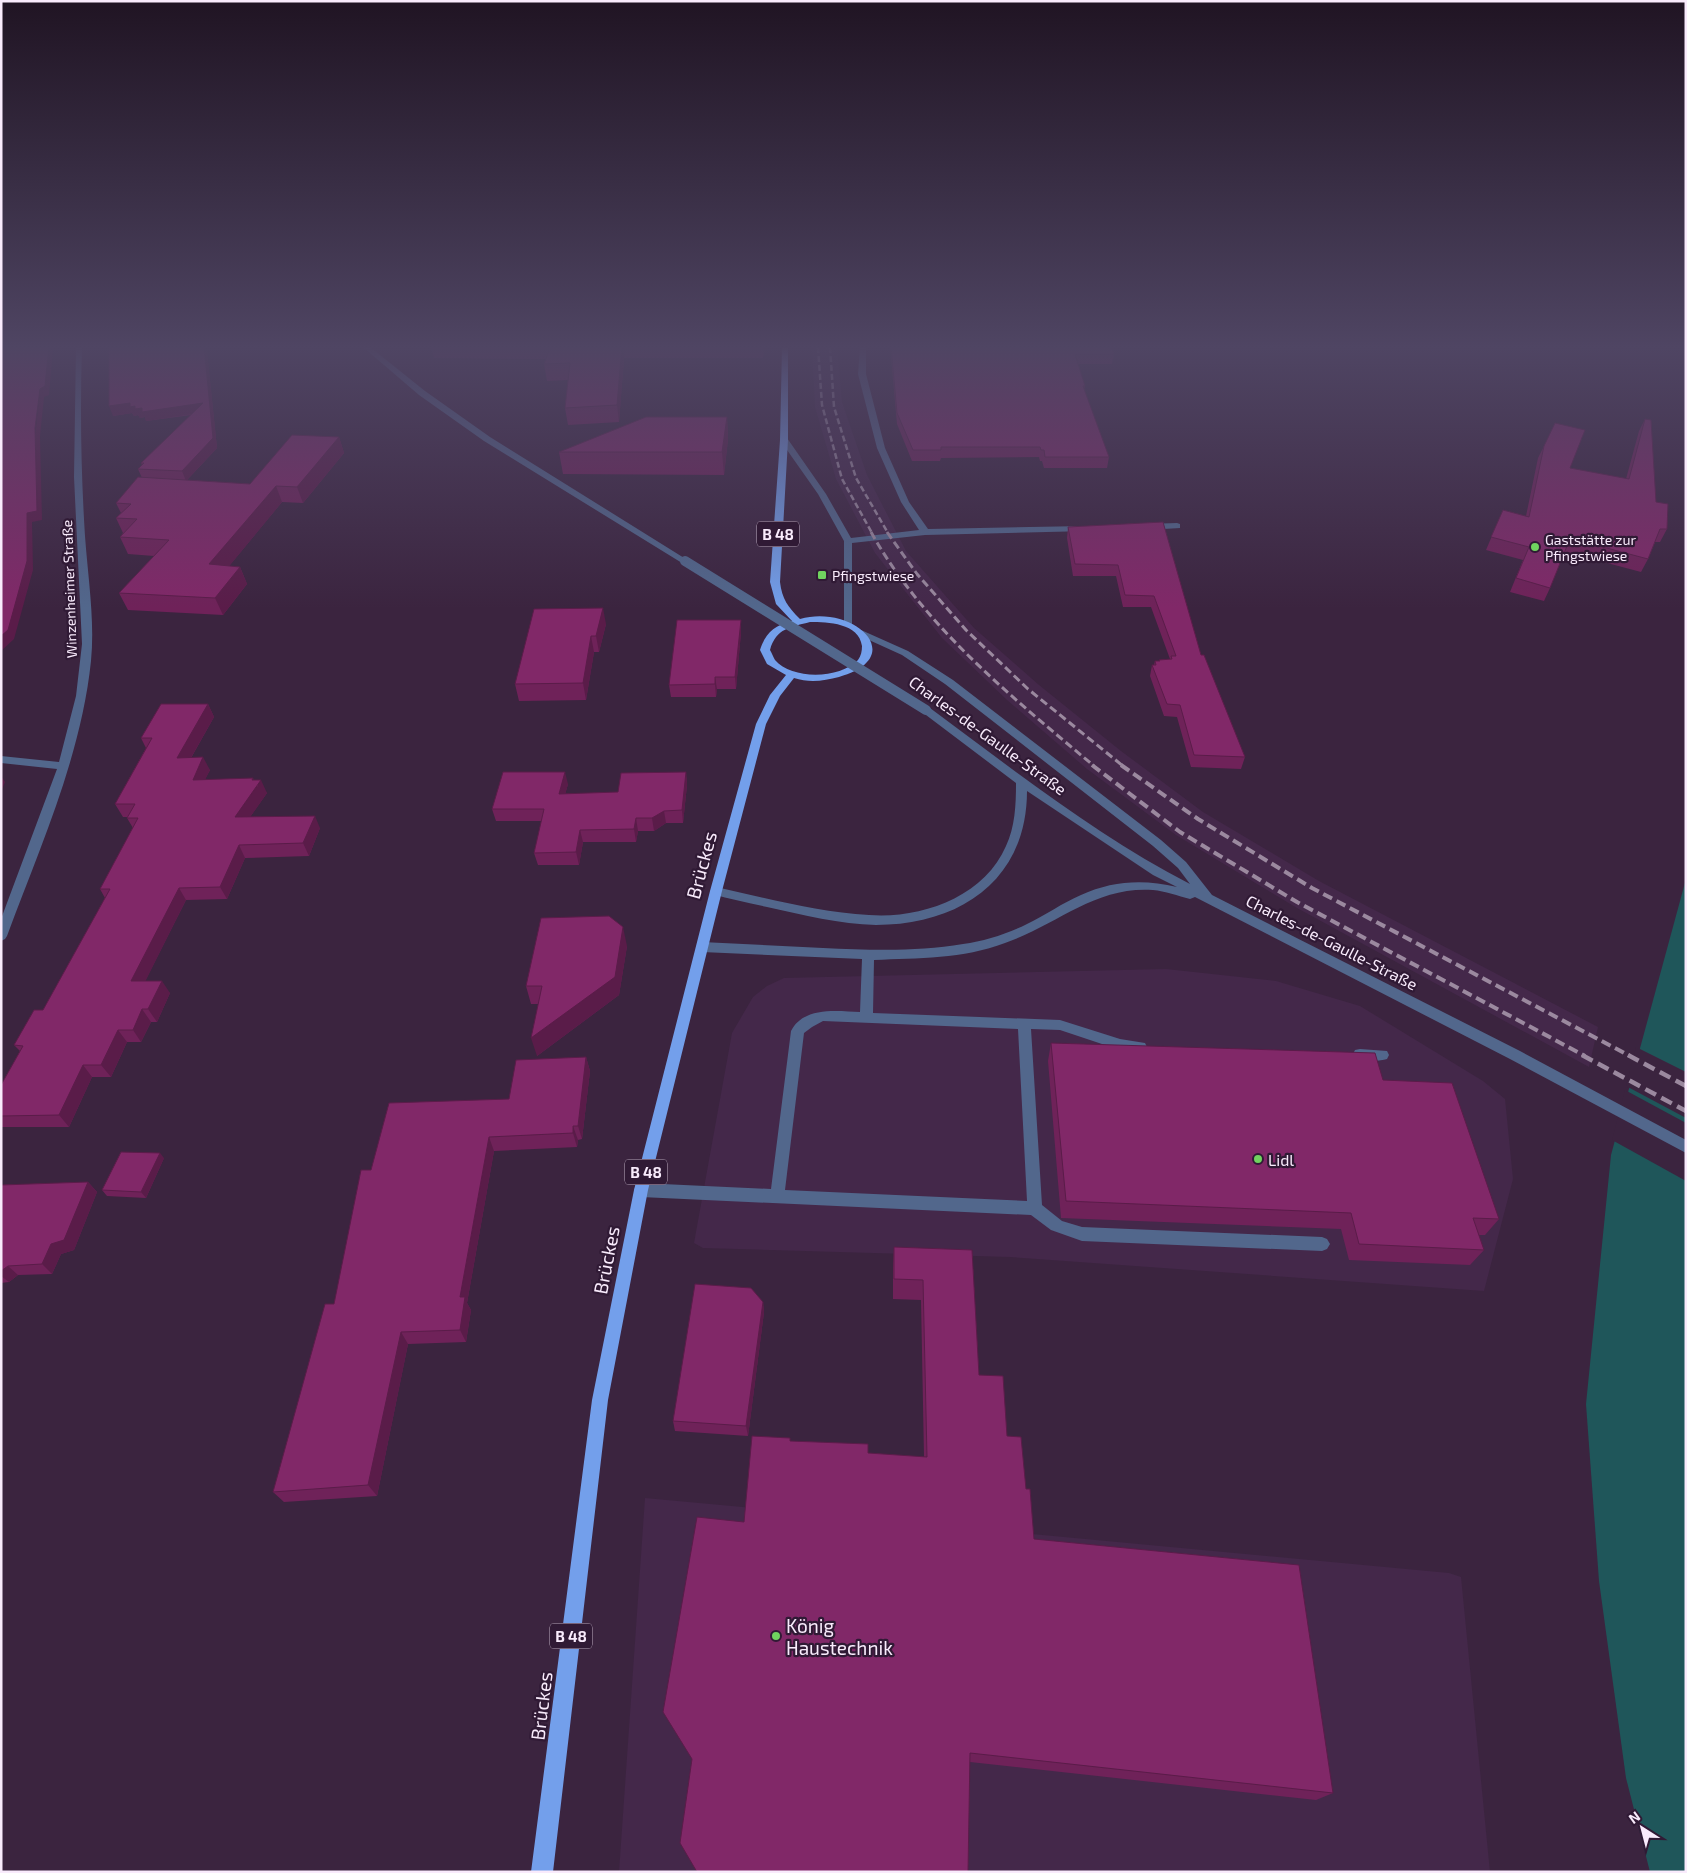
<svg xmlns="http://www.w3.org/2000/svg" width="1687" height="1873" viewBox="0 0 1687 1873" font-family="'Exo 2',sans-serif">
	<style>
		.built { fill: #44284a }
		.water { fill: #1f565a }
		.pier { fill: #3b243f }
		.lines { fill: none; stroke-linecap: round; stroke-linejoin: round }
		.minor { fill: #52678c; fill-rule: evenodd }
		.major { fill: #739feb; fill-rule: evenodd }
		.rail-far3 { stroke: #9b899f; stroke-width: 2.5; stroke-dasharray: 6 3; stroke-linecap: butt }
		.rail-far2 { stroke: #9b899f; stroke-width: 3; stroke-dasharray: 8 4; stroke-linecap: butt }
		.rail-far1 { stroke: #9b899f; stroke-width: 4; stroke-dasharray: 10 5; stroke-linecap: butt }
		.rail { stroke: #9b899f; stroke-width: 4.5; stroke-dasharray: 12 6; stroke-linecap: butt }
		.minor-bridge { stroke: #52678c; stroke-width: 10 }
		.wall { fill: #6f2259 }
		.shaded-wall { fill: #5a1c49 }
		.building { fill: #812868; stroke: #5a1c49 }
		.poi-dot { fill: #70d35f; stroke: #301a35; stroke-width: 2 }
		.labels { text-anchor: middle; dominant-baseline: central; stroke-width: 4.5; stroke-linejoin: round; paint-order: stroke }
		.far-poi-label { font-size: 14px; fill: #f9ebfc; stroke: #301a35; text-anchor: start }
		.far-street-label { font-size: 14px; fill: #f9ebfc; stroke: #301a35 }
		.shield { fill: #301a35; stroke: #bdacc0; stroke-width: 1 }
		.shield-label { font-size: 15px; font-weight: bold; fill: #f9ebfc }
		.street-label { font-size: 16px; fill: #f9ebfc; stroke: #301a35 }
		.poi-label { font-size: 16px; fill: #f9ebfc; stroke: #301a35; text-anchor: start }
		.near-street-label { font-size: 19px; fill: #f9ebfc; stroke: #301a35 }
		.near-poi-label { font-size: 19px; fill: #f9ebfc; stroke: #301a35; text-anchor: start }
	</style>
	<rect width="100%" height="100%" fill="#3b243f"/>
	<!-- built -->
	<g class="built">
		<polygon points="812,347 837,347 842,402 867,475 906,551 974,628 1039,685 1121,751 1203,812 1319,881 1598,1027 1589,1067 1297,908 1176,835 1087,769 1007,700 942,638 875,553 836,479 815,407"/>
		<polygon points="1166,969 1276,981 1360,1006 1483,1081 1505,1099 1513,1179 1484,1291 1010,1257 703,1248 694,1243 732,1033 753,997 767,986 784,978"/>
		<polygon points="645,1498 1449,1573 1461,1577 1490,1872 619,1872"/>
	</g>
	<!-- water -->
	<polygon class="water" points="1686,879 1686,1872 1650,1872 1626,1778 1599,1581 1586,1404 1611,1155"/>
	<!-- pier -->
	<g class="pier">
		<polygon points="1636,1047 1686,1072 1686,1118 1626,1086"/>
		<polygon points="1625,1090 1686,1123 1686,1181 1612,1140"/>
	</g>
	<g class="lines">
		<!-- minor -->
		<g class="minor">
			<path d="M76,347H82C80,410 81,473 85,536C88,578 95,620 91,661C81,757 40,847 7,936L5,939L1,941V919L57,769L1,763V756L59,762L76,696L82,644L74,477Z"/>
			<polygon points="363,347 370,347 425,391 490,437 689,561 685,564 682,563 484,441 419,395"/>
			<polygon points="860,347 866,347 866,374 885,448 909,502 928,529 1085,526 1089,529 1088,531 925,535 852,543 852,624 850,626 844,626 844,541 818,494 780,440 787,438 826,494 851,538 919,530 901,502 877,448 858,374"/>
			<polygon points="1177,523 1180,524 1180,528 1147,530 1143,527 1147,524"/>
			<path d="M861,630L908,651L953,680L1161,840L1186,862L1212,895L1520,1051L1686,1140V1153L1510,1059L1195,897L1190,899C1178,896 1165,891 1153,890C1095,886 1057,925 1005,943C963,959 918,958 874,960L873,1013L1060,1020L1120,1039L1145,1043L1147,1047L1145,1051L1140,1052L1120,1050L1060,1030L1031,1029L1042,1205L1062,1221L1082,1227L1322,1237L1327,1239L1330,1244L1327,1249L1322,1251L1082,1241L1051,1230L1031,1215L641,1197L636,1195L634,1190L636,1185L641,1183L771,1189L791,1031C804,1006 837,1011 860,1012L862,959L702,952L698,950L696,947L698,944L702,942C742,944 783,946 823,948C869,950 917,952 963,944C985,941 1007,934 1027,924C1046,915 1062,903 1081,895C1112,881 1143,879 1177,887L1153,875L1027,791C1027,880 960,925 876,925C840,924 803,915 767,907C749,903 730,899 712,894L710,891L716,887C766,898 817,912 869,915C921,919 984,897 1006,846C1015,827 1016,805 1016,783L922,712L921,710L922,708H930C1014,770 1097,836 1190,884L1178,868L1153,846L945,684L902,655L858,635L856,633ZM823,1021L1018,1029L1027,1201L785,1190L804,1033L812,1027Z"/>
			<path d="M1360,1049L1387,1051L1389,1055L1387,1059C1378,1062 1364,1061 1355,1058L1353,1054L1355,1050Z"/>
		</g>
		<!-- major -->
		<path class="major" d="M782,347H788V440L780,582C782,599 788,607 800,619C854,604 910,657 839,677C824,681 809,683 794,678L780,696L766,724L722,891L648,1190L608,1400L553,1872H531L592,1400L634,1190L710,891L756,724L770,695L786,675L767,664L760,650C766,632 774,626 792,621L776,604L770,582L780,440ZM810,622C828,622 859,623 862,646C862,651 861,656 858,660C840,679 792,680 775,660C773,657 772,653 770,650C776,628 791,627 810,622Z"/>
		<!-- rail-far3 -->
		<g class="rail-far3">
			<polyline points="818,347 822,405 842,479 872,533"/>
			<polyline points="830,347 834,407 856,478 888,533"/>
		</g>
		<!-- rail-far2 -->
		<g class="rail-far2">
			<path d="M871,532C924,627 1012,697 1094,766"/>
			<polyline points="887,532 917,574 966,630 1028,689 1123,766"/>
		</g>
		<!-- rail-far1 -->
		<g class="rail-far1">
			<polyline points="1092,765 1180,832 1297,902 1585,1056"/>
			<polyline points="1121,765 1198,819 1312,888 1630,1056"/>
		</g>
		<!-- rail -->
		<g class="rail">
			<polyline points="1582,1055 1686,1111"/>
			<polyline points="1628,1055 1686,1086"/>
		</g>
		<!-- minor-bridge -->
		<polyline class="minor-bridge" points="685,561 926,710"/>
	</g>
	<!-- wall -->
	<g class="wall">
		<polygon points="109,346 205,346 207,352 217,448 187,480 250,484 339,437 344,453 303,503 282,502 229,566 240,567 247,584 223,615 128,610 119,593 154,556 128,554 120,537 123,533 116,518 121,513 116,503 142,478 138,469 142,465 141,463 191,415 146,421 145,417 140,418 138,415 134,416 132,413 113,416"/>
		<polygon points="431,346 765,346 763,358 624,358 619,422 568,425 565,408 568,380 547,381 544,364 547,359 434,358"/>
		<polygon points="890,346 1111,346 1114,354 1112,364 1078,364 1085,386 1084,390 1109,457 1107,468 1044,468 1042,461 1040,461 1039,457 941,458 940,461 912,461 897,424"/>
		<polygon points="727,417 728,439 724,475 563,474 559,452"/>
		<polygon points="1645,419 1656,502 1667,529 1660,542 1655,542 1648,559 1641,572 1577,555 1576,557 1566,555 1564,560 1562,559 1550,588 1544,601 1510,592 1523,560 1486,550 1503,510 1526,516 1538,458 1544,446 1570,468 1626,479 1639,431"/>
		<polygon points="1163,522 1201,655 1245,757 1241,769 1191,767 1177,717 1164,716 1150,676 1152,665 1154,665 1155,661 1159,661 1159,660 1170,659 1151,607 1123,607 1116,576 1073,576 1067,538 1068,527"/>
		<polygon points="741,620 741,632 736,689 717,689 716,697 671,697 669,685"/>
		<polygon points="606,624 599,652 594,652 586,700 519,701 515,684"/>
		<polygon points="208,704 214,717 191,758 210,770 205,779 254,780 267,793 250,817 320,828 309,856 245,858 227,899 186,900 145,981 170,993 157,1022 151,1022 141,1042 127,1042 111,1077 92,1077 69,1127 1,1127 1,1085 20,1051 14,1045 43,1010 105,898 100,889 133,828 127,818 128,817 123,817 115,804 146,748 141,738"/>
		<polygon points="686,772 687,785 683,823 666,823 654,831 638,831 636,842 583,842 579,865 538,865 534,853 542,821 496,821 492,809 568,784 565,794 618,792"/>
		<polygon points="627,946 619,995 537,1056 538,1004 531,1004 526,986"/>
		<polygon points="1051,1043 1383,1080 1499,1219 1485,1235 1479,1235 1484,1250 1470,1265 1349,1260 1341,1229 1061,1218 1048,1061"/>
		<polygon points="586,1057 590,1071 582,1139 578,1140 577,1147 494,1151 467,1303 471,1310 466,1342 408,1344 377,1496 284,1502 273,1492 334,1304 371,1170 509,1099"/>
		<polygon points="164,1158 146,1198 107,1196 102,1190"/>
		<polygon points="88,1182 97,1192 74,1250 61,1254 52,1274 18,1275 9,1282 1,1283 1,1185"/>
		<polygon points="894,1247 972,1250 979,1375 1007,1436 1026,1489 1034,1539 1333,1793 1316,1800 970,1762 744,1522 790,1441 868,1453 924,1457 921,1300 893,1299 893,1267"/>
		<polygon points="763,1302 764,1312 748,1436 675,1431 673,1421"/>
	</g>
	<!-- shaded-wall -->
	<g class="shaded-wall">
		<polygon points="49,346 56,346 53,349 49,395 44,397 40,436 42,520 32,522 33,570 14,639 1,651 1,636 27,513 40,389"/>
		<polygon points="204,346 205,346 207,352 217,448 186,481 182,471 213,438"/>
		<polygon points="622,346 623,346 624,358 619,422 617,405"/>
		<polygon points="763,346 765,346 763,358"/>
		<polygon points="130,403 203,403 206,412 146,421 145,417 140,418 138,415 134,416 132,413 113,416 109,406"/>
		<polygon points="727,417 728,439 724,475 722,452"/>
		<polygon points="339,437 344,453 303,503 297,487"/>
		<polygon points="276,486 282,502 217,581 209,564"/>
		<polygon points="240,567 247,584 223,615 215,598"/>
		<polygon points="603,608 606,624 599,652 596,636"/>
		<polygon points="741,620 741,632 736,689 735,677"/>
		<polygon points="591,636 594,652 586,700 583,683"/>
		<polygon points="715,677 717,689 716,697 715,684"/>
		<polygon points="208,704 214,717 184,770 177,758"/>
		<polygon points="203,757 210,770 199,792 193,780"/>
		<polygon points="565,772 568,784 562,806 559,794"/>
		<polygon points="686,772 687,785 683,823 682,810"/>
		<polygon points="1,776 5,782 1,792"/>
		<polygon points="253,778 257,787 261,780 267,793 242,829 235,817"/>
		<polygon points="664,811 666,823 654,831 652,818"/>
		<polygon points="315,816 320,828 309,856 303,843"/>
		<polygon points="636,818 638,831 636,842 634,829"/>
		<polygon points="580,830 583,842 579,865 576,852"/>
		<polygon points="239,845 245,858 227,899 220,887"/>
		<polygon points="179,888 186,900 139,994 131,981"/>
		<polygon points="623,927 627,946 619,995 537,1056 531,1038"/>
		<polygon points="162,981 170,993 157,1022 148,1009"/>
		<polygon points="142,1009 151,1022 141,1042 133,1030"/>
		<polygon points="118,1030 127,1042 111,1077 101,1065"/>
		<polygon points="586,1057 590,1071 582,1139 578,1126"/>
		<polygon points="83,1065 92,1077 69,1127 59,1115"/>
		<polygon points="573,1126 578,1140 577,1147 573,1133"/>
		<polygon points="489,1137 494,1151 467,1303 471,1310 466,1342 460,1330 460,1297"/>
		<polygon points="160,1153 164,1158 146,1198 141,1192"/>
		<polygon points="88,1182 97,1192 74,1250 61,1254 52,1274 42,1264 51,1244"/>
		<polygon points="8,1266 18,1275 9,1282 1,1276 1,1271"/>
		<polygon points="763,1302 764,1312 748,1436 746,1426"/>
		<polygon points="401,1332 408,1344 377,1496 368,1485"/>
	</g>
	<!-- building -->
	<g class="building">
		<polygon points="1,346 49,346 45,386 40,389 35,428 37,511 27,513 27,561 8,630 1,636"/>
		<polygon points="109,346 204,346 213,438 182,471 138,469 144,463 141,463 203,403 142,412 142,408 135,409 135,406 130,407 130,403 109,406"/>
		<polygon points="551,346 622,346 617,405 565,408 570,363 544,364"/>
		<polygon points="891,346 1111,346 1114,354 1075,354 1085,386 1083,386 1109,457 1045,457 1044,450 1041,450 1040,447 941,447 941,450 913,450 897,413"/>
		<polygon points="646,417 727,417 722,452 559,452"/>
		<polygon points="1645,419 1651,420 1656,502 1668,504 1667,529 1660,529 1648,559 1584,542 1582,544 1572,542 1570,547 1567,546 1550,588 1516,578 1529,547 1491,537 1503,510 1529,517 1544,446 1555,423 1585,430 1570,468 1629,479"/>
		<polygon points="292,435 339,437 297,487 276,486 209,564 240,567 215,598 119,593 169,540 120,537 137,519 116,518 131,504 116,503 138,477 250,484"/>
		<polygon points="1163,522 1201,655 1204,655 1245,757 1194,755 1180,705 1167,704 1152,665 1156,665 1155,661 1160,661 1159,660 1172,659 1171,656 1176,656 1154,596 1125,595 1118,565 1075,564 1068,527"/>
		<polygon points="603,608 596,636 591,636 583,683 515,684 534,609"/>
		<polygon points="677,620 741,620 735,677 715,677 715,684 669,685"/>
		<polygon points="161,704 208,704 177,758 203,757 193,780 253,778 252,780 261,780 235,817 315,816 303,843 239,845 220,887 179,888 131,981 162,981 148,1009 142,1009 133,1030 118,1030 101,1065 83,1065 59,1115 1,1116 1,1085 23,1046 14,1045 34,1010 43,1010 110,889 100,889 138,818 127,818 135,804 115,804 152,738 141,738"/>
		<polygon points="503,772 565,772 559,794 618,792 621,773 686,772 682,810 664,811 652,818 636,818 634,829 580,830 576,852 534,853 544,809 492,809"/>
		<polygon points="609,916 623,927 615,977 531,1038 542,986 526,986 541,918"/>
		<polygon points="1051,1043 1375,1053 1383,1080 1452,1083 1499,1219 1473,1218 1484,1250 1359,1244 1351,1213 1066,1201"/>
		<polygon points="586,1057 578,1126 573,1126 573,1133 489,1137 460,1297 465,1297 460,1330 401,1332 368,1485 273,1492 325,1304 334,1304 361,1170 371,1170 389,1103 509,1099 516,1060"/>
		<polygon points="121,1152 160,1153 141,1192 102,1190"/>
		<polygon points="88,1182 64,1240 51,1244 42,1264 8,1266 1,1271 1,1185"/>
		<polygon points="894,1247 972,1250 979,1375 1003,1376 1007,1436 1021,1437 1026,1489 1030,1489 1034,1539 1299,1565 1333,1793 970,1753 968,1872 697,1872 680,1843 692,1759 663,1712 697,1517 744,1522 752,1436 790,1438 790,1441 868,1444 868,1453 927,1457 923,1280 894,1279"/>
		<polygon points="695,1284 751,1288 763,1302 746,1426 673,1421"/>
	</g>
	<!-- sky -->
	<linearGradient id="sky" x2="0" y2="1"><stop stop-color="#201423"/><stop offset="0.57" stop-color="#4f4563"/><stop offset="1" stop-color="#4f4563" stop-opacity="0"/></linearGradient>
	<rect width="1687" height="609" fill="url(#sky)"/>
	<!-- markers -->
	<g class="poi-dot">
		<circle cx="1535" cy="547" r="5"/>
		<rect x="817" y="570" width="10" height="10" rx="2.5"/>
		<circle cx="1258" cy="1159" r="5"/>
		<circle cx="776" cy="1636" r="5"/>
	</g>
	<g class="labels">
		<!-- far-poi labels -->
		<g class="far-poi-label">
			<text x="1545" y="539">Gaststätte zur<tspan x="1545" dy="16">Pfingstwiese</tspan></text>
			<text x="832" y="575">Pfingstwiese</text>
		</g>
		<!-- far-street labels -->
		<g class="far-street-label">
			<text transform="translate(69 589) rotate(-92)">Winzenheimer Straße</text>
		</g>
		<!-- shield labels -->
		<g class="shield">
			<rect x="757" y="521.5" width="42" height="25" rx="4"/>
			<rect x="625" y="1159.5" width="42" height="25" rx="4"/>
			<rect x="550" y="1623.5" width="42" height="25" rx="4"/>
		</g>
		<g class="shield-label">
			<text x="778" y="534">B 48</text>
			<text x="646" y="1172">B 48</text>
			<text x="571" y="1636">B 48</text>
		</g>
		<!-- street labels -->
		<g class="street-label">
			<text transform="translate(988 735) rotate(36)">Charles-de-Gaulle-Straße</text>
			<text transform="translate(1332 942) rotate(27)">Charles-de-Gaulle-Straße</text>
		</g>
		<!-- poi labels -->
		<g class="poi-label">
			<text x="1268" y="1159">Lidl</text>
		</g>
		<!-- near-street labels -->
		<g class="near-street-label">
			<text transform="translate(701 865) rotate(-75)">Brückes</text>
			<text transform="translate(606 1260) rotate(-79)">Brückes</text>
			<text transform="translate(541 1706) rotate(-83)">Brückes</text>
		</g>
		<!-- near-poi labels -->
		<g class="near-poi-label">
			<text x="786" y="1625">König<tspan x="786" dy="22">Haustechnik</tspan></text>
		</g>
	</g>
	<!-- border -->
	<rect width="1687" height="1873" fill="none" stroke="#f9ebfc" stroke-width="5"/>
	<!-- north arrow -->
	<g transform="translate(1642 1828) rotate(324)" stroke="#301a35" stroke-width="4" paint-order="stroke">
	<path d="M0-4L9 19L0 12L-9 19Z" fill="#f9ebfc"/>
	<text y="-8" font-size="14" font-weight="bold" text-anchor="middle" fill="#f9ebfc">N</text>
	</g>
</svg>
